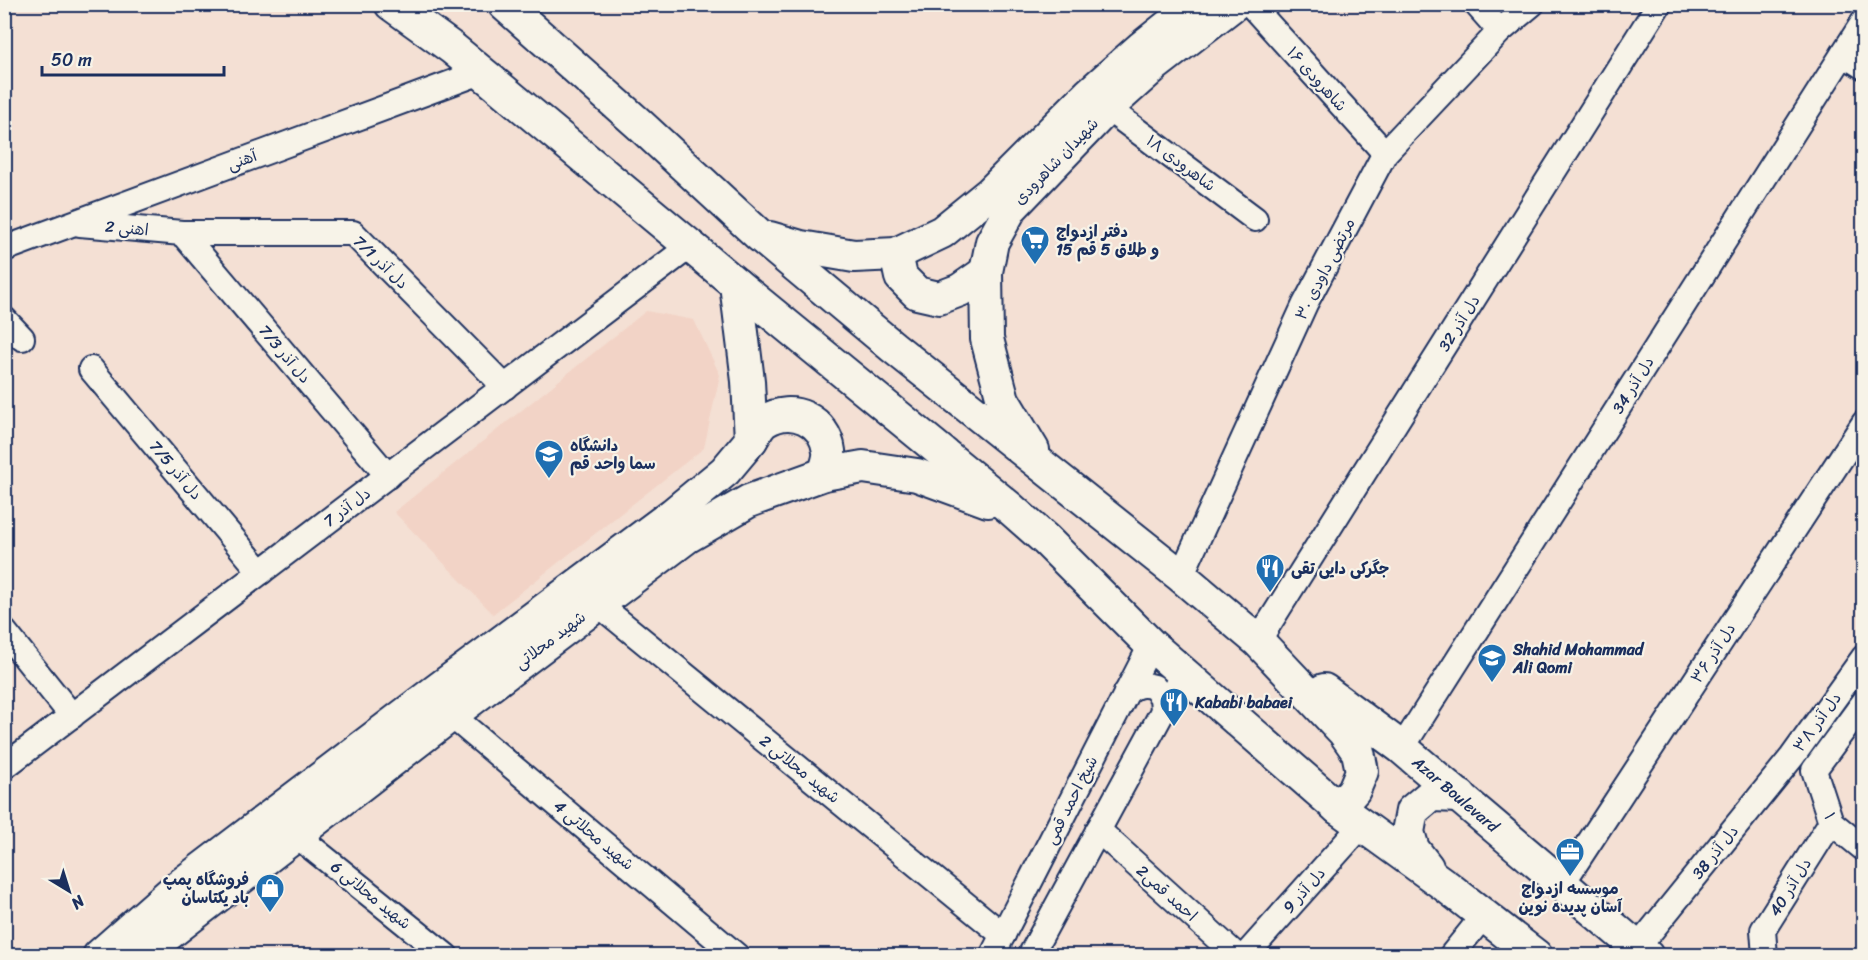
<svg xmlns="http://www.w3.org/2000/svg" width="1868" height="960" viewBox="0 0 1868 960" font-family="Sriracha,'Playpen Sans Arabic',sans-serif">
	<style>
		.built { fill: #f2d3c6 }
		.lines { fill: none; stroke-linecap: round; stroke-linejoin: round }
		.minor-casing { stroke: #1b2f5e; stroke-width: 28 }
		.major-casing { stroke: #1b2f5e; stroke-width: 36 }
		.minor { stroke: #f7f3e8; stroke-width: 24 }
		.major { stroke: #f7f3e8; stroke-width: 32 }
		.labels { text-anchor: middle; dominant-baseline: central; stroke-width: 4.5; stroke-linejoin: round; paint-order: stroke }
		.street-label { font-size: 16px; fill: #1b2f5e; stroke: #f7f3e8 }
		.poi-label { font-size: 16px; font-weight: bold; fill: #1b2f5e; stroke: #f7f3e8; text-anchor: start }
	</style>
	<rect width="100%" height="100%" fill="#f4e0d4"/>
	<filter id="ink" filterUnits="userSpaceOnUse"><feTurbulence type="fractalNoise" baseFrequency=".0167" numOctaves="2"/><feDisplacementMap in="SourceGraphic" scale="12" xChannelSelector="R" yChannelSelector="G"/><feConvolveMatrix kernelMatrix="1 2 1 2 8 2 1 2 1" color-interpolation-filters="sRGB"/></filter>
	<g filter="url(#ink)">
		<!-- built -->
		<polygon class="built" points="646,311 694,320 720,375 704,448 493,614 394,512"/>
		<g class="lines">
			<!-- minor casing -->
			<g class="minor-casing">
				<g id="minor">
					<polyline points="1250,4 1385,153"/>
					<polyline points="1476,4 1500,31"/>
					<polyline points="1843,54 1864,67"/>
					<polyline points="1107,108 1255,219"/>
					<polyline points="80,224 182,233 353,233 505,387"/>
					<polyline points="182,233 388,476"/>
					<polyline points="4,249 481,72"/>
					<polyline points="4,319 22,338"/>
					<polyline points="91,369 261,572"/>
					<polyline points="1181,576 1305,304 1385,153 1500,31 1532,4"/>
					<polyline points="598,604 1003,935"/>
					<polyline points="4,631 72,716"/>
					<polyline points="1258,641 1659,4"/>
					<path d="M1126,693C1135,685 1142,683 1154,687L1162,697L1163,710"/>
					<polyline points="1864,702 1814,770 1831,822 1864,849"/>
					<polyline points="451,715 737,956"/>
					<polyline points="1402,748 1864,21"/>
					<polyline points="4,767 690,246"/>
					<polyline points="1098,830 1237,956"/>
					<polyline points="296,835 446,956"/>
					<polyline points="1562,884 1864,423"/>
					<polyline points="1638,947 1792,757 1864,657"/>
					<polyline points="992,956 1151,645"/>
					<polyline points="1030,956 1183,674"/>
					<polyline points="1245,956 1362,825"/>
					<polyline points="1451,956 1484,915"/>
					<polyline points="1765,956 1763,930 1831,822"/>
				</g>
			</g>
			<!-- major casing -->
			<g class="major-casing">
				<g id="major">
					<polyline points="391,4 452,48 481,72 736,284 1011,509 1046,540 1151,645 1338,808 1446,886 1536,956"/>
					<polyline points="504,4 639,124 759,235 893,347 1181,576 1258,641 1344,732 1358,752 1362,771 1354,790 1338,808"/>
					<polyline points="770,238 801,247 854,256 896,254 942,232 990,193 1089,94 1142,47 1196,4"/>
					<polyline points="896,254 901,277 917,293 939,298 960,290 986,272"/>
					<path d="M751,440C755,434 759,425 765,421C792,404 825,420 829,451C830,458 826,468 824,474"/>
					<polyline points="1033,450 1003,400 987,339 986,272 992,242 1011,208 1107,108 1155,65 1234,4"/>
					<path id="s1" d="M1324,690L1402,748L1647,956"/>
					<polyline points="1427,867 1413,849 1408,832 1412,811 1431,795 1460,796"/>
					<polyline points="99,956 174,890 433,693 673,514 725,471 751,440 748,381 736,284"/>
					<polyline points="140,956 451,715 687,537 749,501 824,474 863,467 917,475 988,501"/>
				</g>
			</g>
			<!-- minor -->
			<use href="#minor" class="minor"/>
			<!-- major -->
			<use href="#major" class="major"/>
		</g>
	</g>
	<!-- icons -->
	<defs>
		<g id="supermarket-pin" transform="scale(1.5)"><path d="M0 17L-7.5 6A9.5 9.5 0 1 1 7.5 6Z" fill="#1f6fb2" stroke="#f7f3e8"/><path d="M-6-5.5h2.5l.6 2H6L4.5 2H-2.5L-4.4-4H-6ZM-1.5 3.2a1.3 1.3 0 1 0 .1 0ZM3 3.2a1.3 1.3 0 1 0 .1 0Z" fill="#fff"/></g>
		<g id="university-pin" transform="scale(1.5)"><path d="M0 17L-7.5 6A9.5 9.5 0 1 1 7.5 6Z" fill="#1f6fb2" stroke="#f7f3e8"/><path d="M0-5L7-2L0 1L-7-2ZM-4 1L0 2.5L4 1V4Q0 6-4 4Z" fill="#fff"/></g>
		<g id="restaurant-pin" transform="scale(1.5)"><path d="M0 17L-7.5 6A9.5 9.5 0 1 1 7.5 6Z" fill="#1f6fb2" stroke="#f7f3e8"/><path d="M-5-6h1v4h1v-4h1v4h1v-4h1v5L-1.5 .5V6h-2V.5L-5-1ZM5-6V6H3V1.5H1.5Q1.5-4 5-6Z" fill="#fff"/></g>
		<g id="school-pin" transform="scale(1.5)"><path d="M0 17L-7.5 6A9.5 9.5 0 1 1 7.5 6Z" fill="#1f6fb2" stroke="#f7f3e8"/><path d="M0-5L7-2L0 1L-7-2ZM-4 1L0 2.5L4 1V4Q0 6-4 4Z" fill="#fff"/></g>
		<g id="office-pin" transform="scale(1.5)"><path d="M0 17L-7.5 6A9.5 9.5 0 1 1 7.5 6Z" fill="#1f6fb2" stroke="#f7f3e8"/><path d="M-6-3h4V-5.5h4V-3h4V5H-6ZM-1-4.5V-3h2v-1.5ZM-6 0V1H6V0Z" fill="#fff"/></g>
		<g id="shop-pin" transform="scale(1.5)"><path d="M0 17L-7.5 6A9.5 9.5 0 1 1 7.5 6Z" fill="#1f6fb2" stroke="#f7f3e8"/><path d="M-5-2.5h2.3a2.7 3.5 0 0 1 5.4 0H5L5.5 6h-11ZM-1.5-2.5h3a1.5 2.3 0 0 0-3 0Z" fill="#fff"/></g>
	</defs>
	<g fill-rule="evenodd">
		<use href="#supermarket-pin" x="1035" y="240"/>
		<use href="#university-pin" x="549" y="454"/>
		<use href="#restaurant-pin" x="1270" y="568"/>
		<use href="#school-pin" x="1492" y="658"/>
		<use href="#restaurant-pin" x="1174" y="702"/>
		<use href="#office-pin" x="1570" y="852"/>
		<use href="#shop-pin" x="270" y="888"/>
	</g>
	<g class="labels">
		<!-- street labels -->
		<g class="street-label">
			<text transform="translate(1317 79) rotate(48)">شاهرودی ۱۶</text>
			<text transform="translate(242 160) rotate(-20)">آهنی</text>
			<text transform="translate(1056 161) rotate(-46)">شهیدان شاهرودی</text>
			<text transform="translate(1181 163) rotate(37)">شاهرودی ۱۸</text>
			<text transform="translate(127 228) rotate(5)">اهنی 2</text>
			<text transform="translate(381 262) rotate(44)">دل آذر 7/1</text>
			<text transform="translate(1325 269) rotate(-63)">۳۰ مرتضی داودی</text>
			<text transform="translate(1459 323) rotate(-58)">دل آذر 32</text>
			<text transform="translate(285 354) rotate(50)">دل آذر 7/3</text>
			<text transform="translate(1633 385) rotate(-58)">دل آذر 34</text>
			<text transform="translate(176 470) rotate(50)">دل آذر 7/5</text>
			<text transform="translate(347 507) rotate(-37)">دل آذر 7</text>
			<text transform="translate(550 640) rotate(-37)">شهید محلاتی</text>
			<text transform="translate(1713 653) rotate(-57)">دل آذر ۳۶</text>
			<text transform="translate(1817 722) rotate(-54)">دل آذر ۳۸</text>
			<text transform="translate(800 769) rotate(39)">شهید محلاتی 2</text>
			<text stroke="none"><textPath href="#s1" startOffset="168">Azar Boulevard</textPath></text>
			<text transform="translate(1071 800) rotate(-63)">شیخ احمد قمی</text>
			<text transform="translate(1830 816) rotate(65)">۱</text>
			<text transform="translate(594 835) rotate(40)">شهید محلاتی 4</text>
			<text transform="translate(1715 852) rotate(-51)">دل آذر 38</text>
			<text transform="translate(1790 887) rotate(-58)">دل آذر 40</text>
			<text transform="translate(1304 890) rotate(-48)">دل آذر 9</text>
			<text transform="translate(1167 893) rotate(42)">احمد قمی2</text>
			<text transform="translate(371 895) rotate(39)">شهید محلاتی 6</text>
		</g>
		<!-- poi labels -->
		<g class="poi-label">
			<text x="1056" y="231">دفتر ازدواج<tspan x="1056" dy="18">15 و طلاق 5 قم</tspan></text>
			<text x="570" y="445">دانشگاه<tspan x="570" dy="18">سما واحد قم</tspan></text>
			<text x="1291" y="568">جگرکی دایی تقی</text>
			<text x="1513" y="649">Shahid Mohammad<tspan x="1513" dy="18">Ali Qomi</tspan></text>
			<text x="1195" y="702">Kababi babaei</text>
			<text x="249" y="879" text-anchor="end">فروشگاه پمپ<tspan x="249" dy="18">باد یکتاسان</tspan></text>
			<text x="1570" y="888" text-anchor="middle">موسسه ازدواج<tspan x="1570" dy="18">آسان پدیده نوین</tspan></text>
		</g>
	</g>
	<!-- margin -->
	<rect width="1868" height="960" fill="none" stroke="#f7f3e8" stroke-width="24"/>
	<rect x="12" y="12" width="1844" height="936" fill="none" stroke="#1b2f5e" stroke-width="2" filter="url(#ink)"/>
	<!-- north arrow -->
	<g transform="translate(69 891) rotate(142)" stroke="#f7f3e8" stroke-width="4.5" paint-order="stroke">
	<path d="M0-4.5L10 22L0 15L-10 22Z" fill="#1b2f5e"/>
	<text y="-9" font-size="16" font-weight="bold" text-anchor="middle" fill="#1b2f5e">N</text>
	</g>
	<!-- scale -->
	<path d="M42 66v9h182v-9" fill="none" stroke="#1b2f5e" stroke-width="3"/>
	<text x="51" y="66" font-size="18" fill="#1b2f5e" stroke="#f7f3e8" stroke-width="4.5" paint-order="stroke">50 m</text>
</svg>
